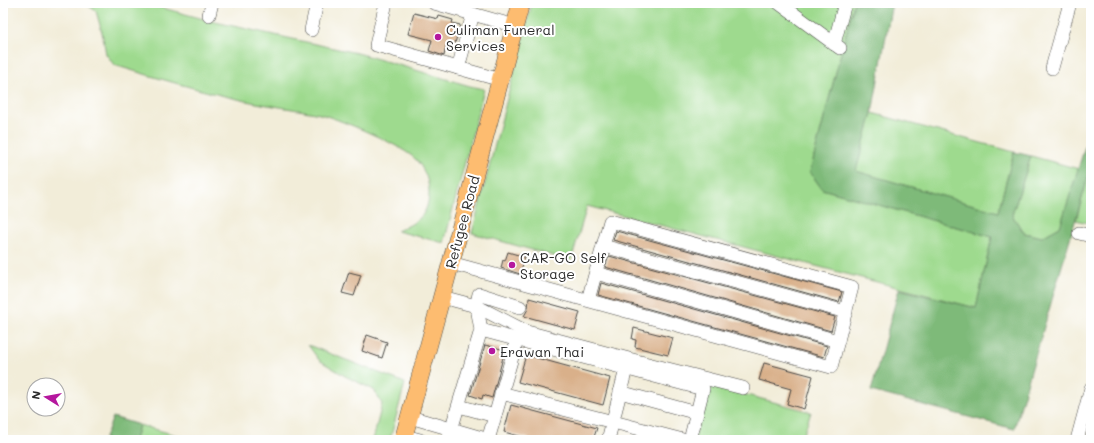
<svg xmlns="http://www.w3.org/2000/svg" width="1094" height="443" viewBox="0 0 1094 443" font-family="Mali,sans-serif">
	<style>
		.green { fill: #9eda8e; stroke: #64825c }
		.forest { fill: #7eba79; stroke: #547252 }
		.building { fill: #d9b08a }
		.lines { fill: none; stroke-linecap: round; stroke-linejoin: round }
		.minor-casing { stroke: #494845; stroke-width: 14 }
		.major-casing { stroke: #494845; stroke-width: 18 }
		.minor { stroke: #fff; stroke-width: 13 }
		.major { stroke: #fdbc70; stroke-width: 17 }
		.poi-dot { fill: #b5179e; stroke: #fff; stroke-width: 1.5 }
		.labels { text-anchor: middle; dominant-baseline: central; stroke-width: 4; stroke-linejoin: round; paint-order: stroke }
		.poi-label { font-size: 14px; fill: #2b2b2b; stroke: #fff; text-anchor: start }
		.street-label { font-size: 14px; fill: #2b2b2b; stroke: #fff }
	</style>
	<rect width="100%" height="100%" fill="#fff"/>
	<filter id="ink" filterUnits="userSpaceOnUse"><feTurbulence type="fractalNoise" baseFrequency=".025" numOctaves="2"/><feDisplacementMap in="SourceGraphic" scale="8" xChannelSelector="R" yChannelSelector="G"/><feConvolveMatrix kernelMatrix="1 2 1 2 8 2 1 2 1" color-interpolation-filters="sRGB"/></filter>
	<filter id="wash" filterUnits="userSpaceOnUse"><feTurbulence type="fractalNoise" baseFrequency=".012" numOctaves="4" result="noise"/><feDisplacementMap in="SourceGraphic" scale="16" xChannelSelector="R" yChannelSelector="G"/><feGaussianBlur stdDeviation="0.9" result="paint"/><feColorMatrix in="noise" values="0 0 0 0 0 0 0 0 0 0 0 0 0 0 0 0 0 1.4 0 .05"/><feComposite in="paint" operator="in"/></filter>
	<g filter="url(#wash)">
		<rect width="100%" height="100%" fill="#f2edd9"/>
		<!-- green -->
		<g class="green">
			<path d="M84,3H144L215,22L361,54L470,86L484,89L444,243L397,231C417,222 428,217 429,193C429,181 425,171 418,162C408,147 339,119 320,114C296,109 270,106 246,101C201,91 157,78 114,65L106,54L102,32L96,11Z"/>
			<polygon points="532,3 854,3 810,172 822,189 992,237 976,308 587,206 571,261 472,233"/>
			<polygon points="872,113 1014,152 998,212 855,171"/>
			<polygon points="1031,156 1079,169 1060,227 1042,237 1024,233 1012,215"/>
			<polygon points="1091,167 1091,224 1076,220"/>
			<polygon points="308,345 405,383 390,440 373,440 382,404 374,390 345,376 319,360"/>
			<polygon points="709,385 811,412 802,440 694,440"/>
			<polygon points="139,425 187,438 187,440 135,440"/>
		</g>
		<!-- forest -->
		<g class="forest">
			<polygon points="854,3 892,3 872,113 856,171 998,212 1014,152 1031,156 1012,215 1024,233 1042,237 1060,227 1091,127 1091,167 1014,429 871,391 899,289 976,308 992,237 822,189 810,172"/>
			<polygon points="113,417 139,425 135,440 104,440"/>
		</g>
		<g id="blocks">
			<!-- building -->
			<g class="building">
				<polygon points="414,13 438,19 439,16 453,20 452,23 460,25 454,47 446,45 444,56 429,51 432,40 408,34"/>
				<polygon points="616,231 842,292 839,302 613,240"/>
				<polygon points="508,252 525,257 520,274 501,268 503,260 505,261"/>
				<polygon points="609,256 835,317 831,331 605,267"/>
				<polygon points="349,272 361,275 354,296 342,293"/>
				<polygon points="601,283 827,346 824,357 598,295"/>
				<polygon points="529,298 580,312 575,330 524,316 528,309"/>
				<polygon points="634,328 673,338 668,355 635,347 636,340 632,339"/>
				<polygon points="367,335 387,342 382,358 362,351"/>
				<polygon points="485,345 505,350 492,398 483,395 482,399 470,395"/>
				<polygon points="526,355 610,378 603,405 518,382"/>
				<polygon points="764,363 813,376 804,409 787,404 791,389 759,380"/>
				<polygon points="511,405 597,428 593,440 534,440 504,432"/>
			</g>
		</g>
	</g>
	<g filter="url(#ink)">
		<use href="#blocks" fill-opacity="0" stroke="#494845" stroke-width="1"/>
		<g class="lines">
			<!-- minor casing -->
			<g class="minor-casing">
				<g id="minor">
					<polyline points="386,3 376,45 501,80"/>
					<polyline points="434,3 515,26"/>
					<polyline points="779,3 840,48"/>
					<polyline points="209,15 212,3"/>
					<polyline points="311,30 317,3"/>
					<polyline points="834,44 845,3"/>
					<polyline points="458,68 473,14"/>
					<polyline points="1052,68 1070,3"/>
					<polyline points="1079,233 1091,236"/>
					<polyline points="603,246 846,312"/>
					<polyline points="451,263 831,367 852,287 610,221 588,300"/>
					<polyline points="596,273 838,341"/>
					<polyline points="442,297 476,306 478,313 481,330 703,389 690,440"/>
					<polyline points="520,307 479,294 476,306 527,332 644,363 743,388"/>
					<polyline points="620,392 697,413"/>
					<polyline points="501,393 683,440"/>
					<polyline points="459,406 495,416"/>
					<polyline points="410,417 489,440"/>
					<polyline points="405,436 420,440"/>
					<polyline points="448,440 481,330"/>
					<polyline points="488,440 517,340"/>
					<polyline points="608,440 626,369"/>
					<polyline points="1077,440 1091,388"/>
				</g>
			</g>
			<!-- major casing -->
			<g class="major-casing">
				<polyline id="major" points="403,440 521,3"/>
			</g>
			<!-- minor -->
			<use href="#minor" class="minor"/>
			<!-- major -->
			<use href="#major" class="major"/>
		</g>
	</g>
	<!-- markers -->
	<g class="poi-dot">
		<circle cx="438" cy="37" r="4"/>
		<circle cx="512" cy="265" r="4"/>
		<circle cx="492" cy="351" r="4"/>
	</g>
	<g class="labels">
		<!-- poi labels -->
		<g class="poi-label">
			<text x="446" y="29">Culiman Funeral<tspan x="446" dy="16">Services</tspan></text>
			<text x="520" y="257">CAR-GO Self<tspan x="520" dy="16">Storage</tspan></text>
			<text x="500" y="351">Erawan Thai</text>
		</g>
		<!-- street labels -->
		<g class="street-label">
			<text transform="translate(462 222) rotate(-75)">Refugee Road</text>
		</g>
	</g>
	<!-- margin -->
	<rect width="1094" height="443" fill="none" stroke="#fff" stroke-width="16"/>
	<!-- north arrow -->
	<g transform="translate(46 397) rotate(281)"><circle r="19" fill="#ffffff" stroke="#aaaaaa"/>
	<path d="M0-3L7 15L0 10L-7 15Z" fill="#b5179e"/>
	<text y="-6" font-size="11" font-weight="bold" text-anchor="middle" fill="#2b2b2b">N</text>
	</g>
</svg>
